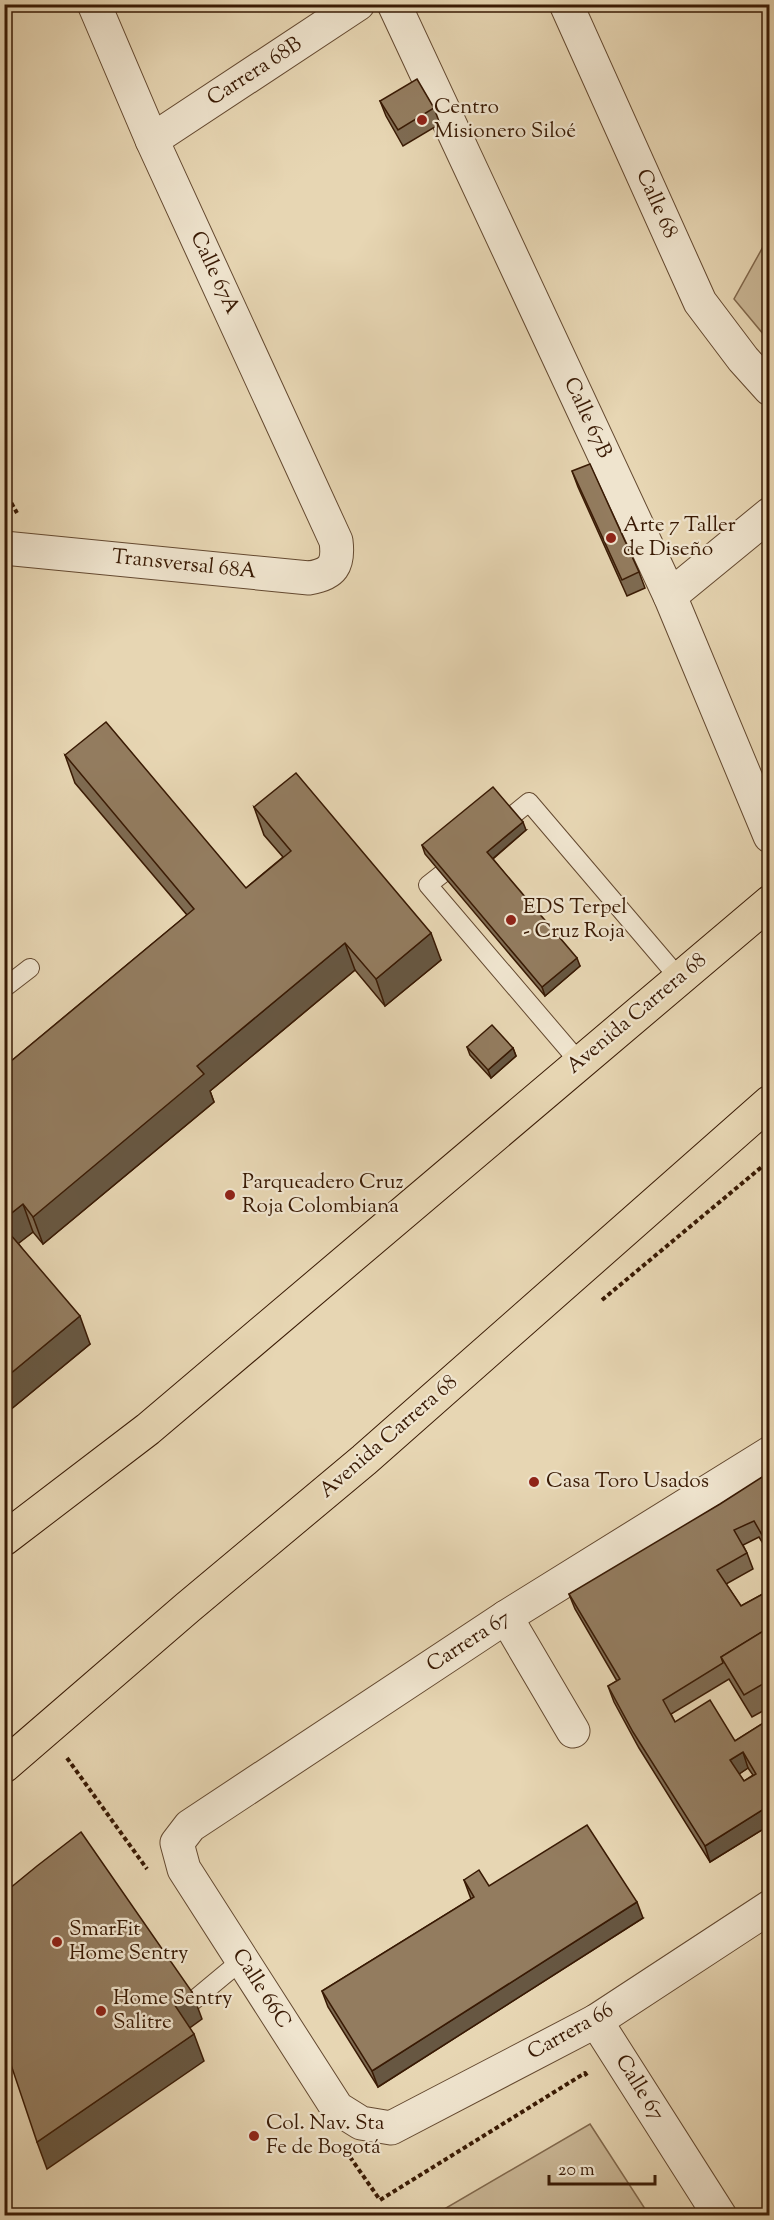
<svg xmlns="http://www.w3.org/2000/svg" width="774" height="2220" viewBox="0 0 774 2220" font-family="'Sorts Mill Goudy',serif">
	<style>
		.green { fill: #c9b695; stroke: #81684c; stroke-width: 1.5 }
		.lines { fill: none; stroke-linecap: round; stroke-linejoin: round }
		.lane-casing { stroke: #644930; stroke-width: 20 }
		.street-casing { stroke: #644930; stroke-width: 35 }
		.primary-casing { stroke: #391a04; stroke-width: 35 }
		.path { stroke: #391a04; stroke-width: 4; stroke-dasharray: 4.5 3; stroke-linecap: butt }
		.lane { stroke: #efe4ce; stroke-width: 18 }
		.street { stroke: #efe4ce; stroke-width: 33 }
		.primary { stroke: #e7d6b3; stroke-width: 33 }
		.wall { fill: #7e6b52; stroke: #391a04; stroke-width: 1.5; fill-rule: evenodd }
		.shaded-wall { fill: #675742; stroke: #391a04; stroke-width: 1.5 }
		.building { fill: #937c5f; stroke: #391a04; stroke-width: 1.5; fill-rule: evenodd }
		.poi-dot { fill: #8f2418; stroke: #efe4ce; stroke-width: 2 }
		.labels { text-anchor: middle; dominant-baseline: central; stroke-width: 4.5; stroke-linejoin: round; paint-order: stroke }
		.street-label { font-size: 21px; fill: #391a04; stroke: #efe4ce }
		.poi-label { font-size: 21px; fill: #391a04; stroke: #efe4ce; text-anchor: start }
	</style>
	<rect width="100%" height="100%" fill="#e7d6b3"/>
	<filter id="stains"><feTurbulence type="fractalNoise" baseFrequency=".00333" numOctaves="4"/><feColorMatrix values="0 0 0 0 .2 0 0 0 0 .09 0 0 0 0 .02 0 0 0 .5 -.17"/></filter>
	<radialGradient id="worn" r=".72"><stop offset=".6" stop-color="#630" stop-opacity="0"/><stop offset="1" stop-color="#630" stop-opacity=".3"/></radialGradient>
	<!-- green -->
	<g class="green">
		<polygon points="769,236 769,341 734,299"/>
		<polygon points="590,2124 649,2215 434,2215"/>
	</g>
	<g class="lines">
		<!-- lane casing -->
		<g class="lane-casing">
			<g id="lane">
				<polyline points="513,815 529,802 679,978"/>
				<polyline points="442,874 428,885 580,1063"/>
				<polyline points="4,988 30,968"/>
				<polyline points="176,2015 242,1960"/>
			</g>
		</g>
		<!-- street casing -->
		<g class="street-casing">
			<g id="street">
				<polyline points="394,4 670,596 770,836"/>
				<polyline points="566,4 700,302 743,359 770,389"/>
				<polyline points="152,140 358,4"/>
				<path d="M4,548L309,578C333,574 339,565 336,541L152,140L94,4"/>
				<polyline points="670,596 770,514"/>
				<polyline points="770,1453 506,1617 190,1826 177,1843 184,1869 337,2108 361,2123 391,2128 596,2021 770,1907"/>
				<polyline points="506,1617 573,1731"/>
				<polyline points="596,2021 720,2216"/>
			</g>
		</g>
		<!-- primary casing -->
		<g class="primary-casing">
			<g id="primary">
				<polyline points="4,1539 148,1429 770,902"/>
				<polyline points="4,1766 187,1608 364,1460 770,1102"/>
			</g>
		</g>
		<!-- path -->
		<g class="path">
			<polyline points="4,490 17,513"/>
			<polyline points="602,1300 770,1160"/>
			<polyline points="67,1758 147,1869"/>
			<polyline points="350,2157 380,2200 585,2073 587,2076"/>
		</g>
		<!-- lane -->
		<use href="#lane" class="lane"/>
		<!-- street -->
		<use href="#street" class="street"/>
		<!-- primary -->
		<use href="#primary" class="primary"/>
	</g>
	<!-- wall -->
	<g class="wall">
		<polygon points="380,101 434,108 440,124 403,146 386,116"/>
		<polygon points="572,471 639,572 645,588 627,596 578,487"/>
		<polygon points="65,755 246,888 283,857 264,835 254,807 441,960 385,1006 355,970 210,1091 214,1102 43,1244 33,1232 18,1243 90,1344 4,1415 4,1067 187,915 75,783"/>
		<polygon points="526,830 493,859 580,966 545,996 425,854 422,845"/>
		<polygon points="467,1047 513,1048 516,1056 491,1078 470,1055"/>
		<path d="M770,1489V1555L759,1537L743,1545L747,1553L753,1569L726,1584L741,1606L770,1590V1707L752,1717L729,1679L671,1714L675,1722L735,1741L768,1720L770,1825L710,1862L639,1748L614,1702L608,1686L617,1681L575,1609L569,1594ZM748,1768L753,1775L744,1781L739,1774Z"/>
		<polygon points="464,1880 489,1886 643,1918 378,2087 328,2007 322,1991 471,1899"/>
	</g>
	<!-- shaded-wall -->
	<g class="shaded-wall">
		<polygon points="523,822 526,830 490,861 487,852"/>
		<polygon points="431,933 441,960 385,1006 376,979"/>
		<polygon points="345,943 355,970 210,1091 214,1102 43,1244 33,1217 197,1066"/>
		<polygon points="577,958 580,966 545,996 542,987"/>
		<polygon points="513,1048 516,1056 491,1078 488,1070"/>
		<polygon points="23,1204 33,1232 10,1250 4,1233 4,1219"/>
		<polygon points="80,1316 90,1344 4,1415 4,1379"/>
		<polygon points="743,1752 748,1768 736,1776 730,1760"/>
		<polygon points="770,1805 770,1825 710,1862 705,1846"/>
		<polygon points="637,1902 643,1918 378,2087 372,2071"/>
		<polygon points="192,1992 202,2019 184,2032 174,2004"/>
		<polygon points="194,2034 204,2061 47,2169 37,2142"/>
	</g>
	<!-- building -->
	<g class="building">
		<polygon points="417,79 434,108 398,130 380,101"/>
		<polygon points="590,464 639,572 622,580 572,471"/>
		<polygon points="106,722 246,888 291,851 254,807 296,773 431,933 376,979 345,943 197,1066 204,1074 33,1217 23,1204 4,1219 4,1067 194,909 65,755"/>
		<polygon points="493,787 523,822 487,852 577,958 542,987 422,845"/>
		<polygon points="492,1025 513,1048 488,1070 467,1047"/>
		<polygon points="4,1227 80,1316 4,1379"/>
		<path d="M762,1477L770,1489V1549L754,1521L734,1530L747,1553L717,1570L741,1606L770,1590V1627L721,1657L723,1663L663,1700L675,1722L710,1700L735,1741L768,1720L770,1723V1805L705,1846L633,1732L608,1686L620,1679L569,1594L720,1504ZM743,1752L756,1774L744,1781L730,1760Z"/>
		<polygon points="770,1627 770,1680 744,1695 721,1657"/>
		<polygon points="587,1825 637,1902 372,2071 322,1991 474,1897 464,1880 479,1870 489,1886"/>
		<polygon points="81,1832 192,1992 174,2004 194,2034 37,2142 4,2044 4,1893 37,1866"/>
	</g>
	<!-- markers -->
	<g class="poi-dot">
		<circle cx="422" cy="120" r="6"/>
		<circle cx="611" cy="538" r="6"/>
		<circle cx="511" cy="920" r="6"/>
		<circle cx="230" cy="1195" r="6"/>
		<circle cx="534" cy="1482" r="6"/>
		<circle cx="57" cy="1942" r="6"/>
		<circle cx="101" cy="2011" r="6"/>
		<circle cx="254" cy="2136" r="6"/>
	</g>
	<g class="labels">
		<!-- street labels -->
		<g class="street-label">
			<text transform="translate(255 72) rotate(-33)">Carrera 68B</text>
			<text transform="translate(656 204) rotate(66)">Calle 68</text>
			<text transform="translate(214 273) rotate(65)">Calle 67A</text>
			<text transform="translate(587 418) rotate(65)">Calle 67B</text>
			<text transform="translate(184 565) rotate(6)">Transversal 68A</text>
			<text transform="translate(637 1014) rotate(-40)">Avenida Carrera 68</text>
			<text transform="translate(389 1437) rotate(-41)">Avenida Carrera 68</text>
			<text transform="translate(469 1642) rotate(-33)">Carrera 67</text>
			<text transform="translate(261 1989) rotate(57)">Calle 66C</text>
			<text transform="translate(571 2032) rotate(-29)">Carrera 66</text>
			<text transform="translate(639 2088) rotate(58)">Calle 67</text>
		</g>
		<!-- poi labels -->
		<g class="poi-label">
			<text x="434" y="108">Centro<tspan x="434" dy="24">Misionero Siloé</tspan></text>
			<text x="623" y="526">Arte 7 Taller<tspan x="623" dy="24">de Diseño</tspan></text>
			<text x="523" y="908">EDS Terpel<tspan x="523" dy="24">- Cruz Roja</tspan></text>
			<text x="242" y="1183">Parqueadero Cruz<tspan x="242" dy="24">Roja Colombiana</tspan></text>
			<text x="546" y="1482">Casa Toro Usados</text>
			<text x="69" y="1930">SmarFit<tspan x="69" dy="24">Home Sentry</tspan></text>
			<text x="113" y="1999">Home Sentry<tspan x="113" dy="24">Salitre</tspan></text>
			<text x="266" y="2124">Col. Nav. Sta<tspan x="266" dy="24">Fe de Bogotá</tspan></text>
		</g>
	</g>
	<!-- margin -->
	<rect width="774" height="2220" fill="none" stroke="#e7d6b3" stroke-width="24"/>
	<rect x="6" y="6" width="762" height="2208" fill="none" stroke="#391a04" stroke-width="3"/>
	<rect x="12" y="12" width="750" height="2196" fill="none" stroke="#391a04" stroke-width="1.5"/>
	<!-- scale -->
	<path d="M549 2175v9h106v-9" fill="none" stroke="#391a04" stroke-width="3"/>
	<text x="558" y="2175" font-size="18" fill="#391a04" stroke="#efe4ce" stroke-width="4.5" paint-order="stroke">20 m</text>
	<rect width="100%" height="100%" filter="url(#stains)"/>
	<rect width="100%" height="100%" fill="url(#worn)"/>
</svg>
